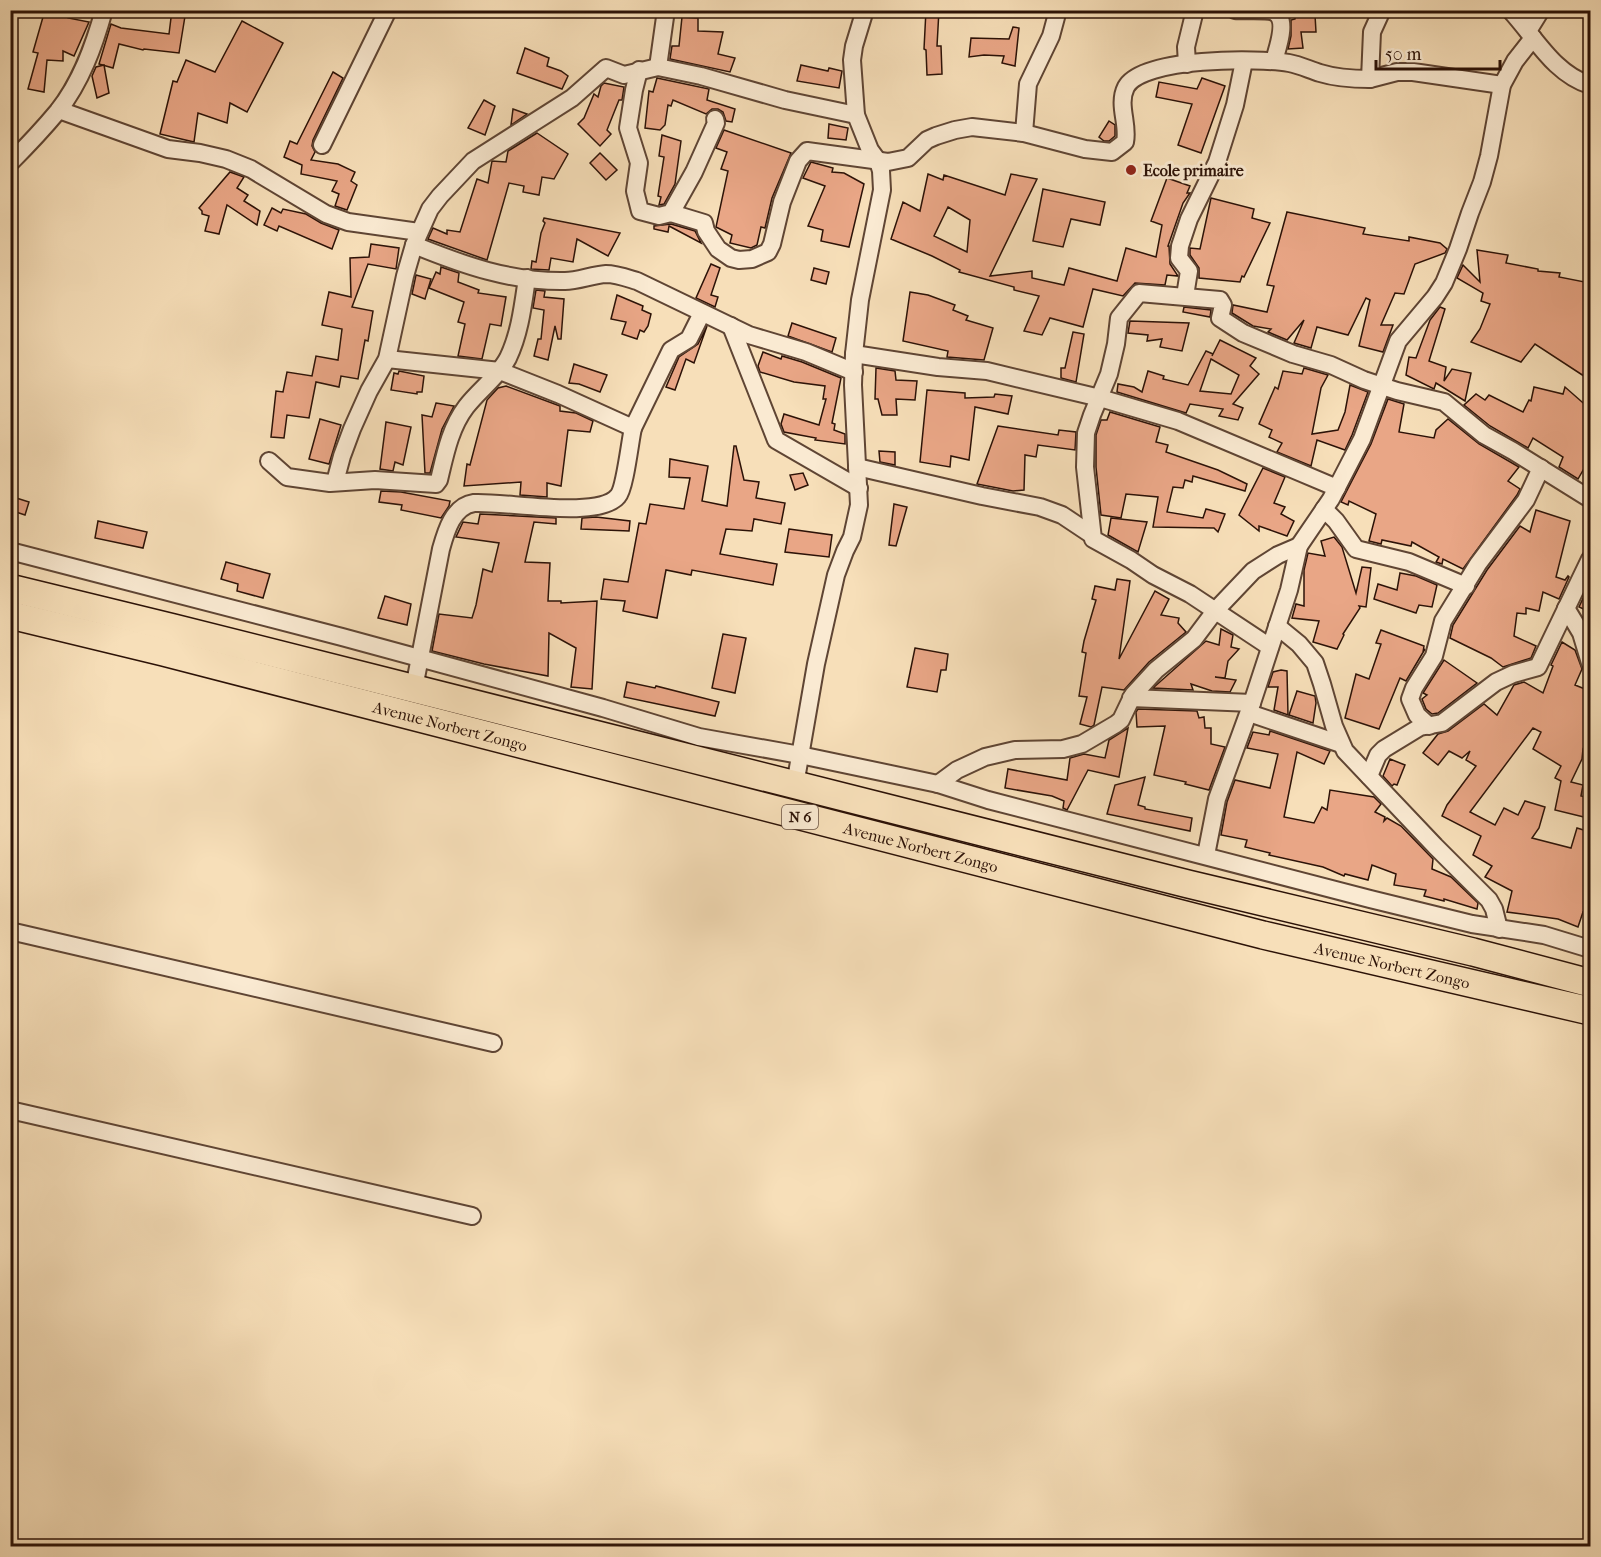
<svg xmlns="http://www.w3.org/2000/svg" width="1601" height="1557" viewBox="0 0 1601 1557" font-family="'IM FELL French Canon',serif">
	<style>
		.building { fill: #e9a686; stroke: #2c1207; stroke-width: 1.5; fill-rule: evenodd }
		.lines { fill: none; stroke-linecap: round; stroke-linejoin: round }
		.minor-casing { stroke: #5f4534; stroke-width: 20 }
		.primary-casing { stroke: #2c1207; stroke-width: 30 }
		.minor { stroke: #faead2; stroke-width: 16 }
		.primary { stroke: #f7dfb9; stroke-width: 27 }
		.poi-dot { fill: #8f2418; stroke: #faead2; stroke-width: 2 }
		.labels { text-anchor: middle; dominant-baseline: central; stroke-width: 6; stroke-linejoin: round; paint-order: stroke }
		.shield { fill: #faead2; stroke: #6a5344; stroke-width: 1.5 }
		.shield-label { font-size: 15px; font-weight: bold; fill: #2c1207 }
		.poi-label { font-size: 16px; font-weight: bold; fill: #2c1207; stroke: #faead2; text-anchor: start }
		.street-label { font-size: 16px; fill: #2c1207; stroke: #faead2 }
	</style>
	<rect width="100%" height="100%" fill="#f7dfb9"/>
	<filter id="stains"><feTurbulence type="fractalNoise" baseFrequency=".00333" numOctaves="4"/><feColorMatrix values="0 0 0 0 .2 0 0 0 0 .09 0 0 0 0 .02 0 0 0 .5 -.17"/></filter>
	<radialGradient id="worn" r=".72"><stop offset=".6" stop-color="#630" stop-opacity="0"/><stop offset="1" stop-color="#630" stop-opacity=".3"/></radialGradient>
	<!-- building -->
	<g class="building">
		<polygon points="45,10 68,10 68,18 89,22 74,56 63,51 63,61 47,60 44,92 28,89 38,53 33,52"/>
		<polygon points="172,10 186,10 179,53 144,49 143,50 119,44 113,68 99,64 111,24 121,28 169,34"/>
		<polygon points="926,10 939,10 937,46 941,46 942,74 927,75 926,50 924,49"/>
		<polygon points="1315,15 1316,32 1301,32 1303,48 1288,49 1291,36 1291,20 1295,19 1295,16"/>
		<polygon points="682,17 698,18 698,31 723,32 718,54 735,58 730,72 670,59 672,46 679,46"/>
		<polygon points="242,21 283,43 247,112 230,103 227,123 198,113 194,142 160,134 173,81 177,82 186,60 215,72"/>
		<polygon points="1013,27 1019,28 1015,66 1002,63 1004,56 984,55 969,57 971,38 1009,39"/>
		<polygon points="525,48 549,58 547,66 561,71 568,76 562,89 517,73"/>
		<polygon points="104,65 109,93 97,98 92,76 96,67"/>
		<polygon points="801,65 828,71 829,68 842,71 839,88 797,81"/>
		<polygon points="333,72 343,78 313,140 312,146 315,152 311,160 338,164 355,172 351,181 357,185 347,210 335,206 339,194 332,191 337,181 301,174 302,165 284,157 290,141 297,144"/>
		<polygon points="657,78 709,89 707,100 735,109 732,122 726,121 723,112 718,109 712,109 706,114 673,100 671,106 668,105 665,125 660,130 645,128 649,91 653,92"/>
		<polygon points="1202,78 1225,86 1201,153 1178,145 1192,104 1156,97 1159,82 1197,89"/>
		<polygon points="604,83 624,87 622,100 619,100 607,130 611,134 600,146 578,124 584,118 594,94 598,97 601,86"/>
		<polygon points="484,100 495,106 485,135 468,128"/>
		<polygon points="513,109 527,114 511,125"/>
		<polygon points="1109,121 1115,125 1115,136 1109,141 1104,141 1099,137"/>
		<polygon points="829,124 848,128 846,140 828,138"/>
		<polygon points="724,130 791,153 772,198 765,228 761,227 757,245 751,248 730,243 732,235 716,227 728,171 721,169 727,152 716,148"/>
		<polygon points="537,133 568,154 554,179 542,177 539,195 523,192 524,186 509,183 487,260 428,239 433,228 447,234 447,230 460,232 477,179 488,183 492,161 506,162 508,151"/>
		<polygon points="662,135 681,141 675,184 664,204 659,205 661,197 658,196 664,157 659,156"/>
		<polygon points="600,153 617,170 606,180 590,163"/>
		<polygon points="811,162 833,168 832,172 844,173 864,184 849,247 821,241 823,230 808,226 825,186 803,178"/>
		<polygon points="230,172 244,177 237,188 248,195 244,201 260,211 257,225 227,205 219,234 205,231 209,216 202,214 202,211 199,208"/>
		<path d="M928,174L943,180L944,175L1005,195L1011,174L1037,179L990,276L1032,271V278L1064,285L1069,268L1117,281L1126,248L1156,257L1162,225L1151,221L1167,178L1190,186L1187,193H1190L1183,203L1168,246H1169L1170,264L1178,276L1167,275L1165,285L1135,283L1123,296L1093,289L1083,327L1050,318L1042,335L1024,331L1039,296L1014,290V287L959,272L960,270L932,256L891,239L903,202L920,211ZM948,207L970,220L967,252L934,236Z"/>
		<polygon points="1043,189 1105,202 1100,225 1071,219 1063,247 1033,241"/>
		<polygon points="1211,198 1254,209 1252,218 1270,223 1244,277 1242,276 1240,282 1199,278 1199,268 1190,255 1190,248 1200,249"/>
		<polygon points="272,208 281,213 283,209 306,214 321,223 339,230 332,249 279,226 277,231 264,225"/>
		<polygon points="1287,212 1365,228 1363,234 1409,241 1409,237 1440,243 1447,249 1445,253 1415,264 1404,294 1395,293 1381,325 1393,325 1383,352 1359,346 1370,300 1366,298 1348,335 1317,327 1311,348 1294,343 1304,320 1287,340 1268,332 1271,329 1253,326 1232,313 1233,305 1267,312 1274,286 1267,285"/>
		<polygon points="544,218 549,219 620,233 608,256 577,239 573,262 551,258 549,270 531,269 532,261 536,262 541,233 545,223 543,221"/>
		<polygon points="671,224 695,231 701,243 669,226 668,232 654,229 654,226"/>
		<polygon points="371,244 399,248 396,269 368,264 352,307 373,311 368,341 365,340 358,379 341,376 339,387 316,382 309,418 287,415 284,438 271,437 276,391 283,392 287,372 312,376 316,356 338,360 342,329 322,325 329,292 351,297 350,258 369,257"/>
		<polygon points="1477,250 1508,255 1506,263 1538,269 1538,271 1560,273 1559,277 1590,283 1590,380 1535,344 1521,362 1471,342 1480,329 1490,304 1481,301 1483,293 1457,278 1463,265 1480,282"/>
		<polygon points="711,264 720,268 711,295 718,297 715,307 696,298"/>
		<polygon points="441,267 459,273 458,282 479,290 478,293 506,297 501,326 490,324 482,359 458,356 465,324 458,322 464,302 429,288 436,272 440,274"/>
		<polygon points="814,268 829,272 826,284 811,280"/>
		<polygon points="416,275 431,279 425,299 412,294"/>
		<polygon points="536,290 545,291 544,297 564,299 561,339 558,339 555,326 548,360 534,356 538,339 541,339 544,310 533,308"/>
		<polygon points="910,292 928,295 955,305 953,310 968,316 966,320 993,328 984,360 947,357 948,351 903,341"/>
		<polygon points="617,295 643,306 642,310 651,314 648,326 644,332 640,330 637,339 622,334 626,322 611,319"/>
		<polygon points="1184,307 1211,310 1210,317 1183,312"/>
		<polygon points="1440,307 1445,309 1429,361 1446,367 1444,381 1452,369 1471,373 1465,401 1436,383 1434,389 1406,375 1409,357 1416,358 1430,320"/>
		<polygon points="1130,321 1189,323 1182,351 1160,347 1162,339 1147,341 1148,335 1128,333"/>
		<polygon points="792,323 836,338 832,352 788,336"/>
		<polygon points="707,326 694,363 686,359 675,390 666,387 679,357 698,344"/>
		<polygon points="1073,332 1084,334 1076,382 1061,378 1061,368 1065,368"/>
		<path d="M1220,340L1256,358L1250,366L1259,374L1233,404L1243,408L1238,420L1219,416L1223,409L1190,404L1186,413L1117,392L1118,384L1134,387L1142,392L1148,371L1164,376L1163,379L1188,385L1206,351L1213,354L1212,356ZM1211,359L1239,375L1231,394L1200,391Z"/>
		<polygon points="763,352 781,359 782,356 802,362 841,378 832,423 835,424 834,430 845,434 845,444 815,440 816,438 784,432 781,424 784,414 819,425 826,399 823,399 825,386 794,382 760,372 758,366"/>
		<polygon points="574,364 607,375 600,392 579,384 569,383"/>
		<polygon points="876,368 895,371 896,380 917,381 915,400 896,399 897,415 882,415 878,399 875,399"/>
		<polygon points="1304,368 1328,375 1321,388 1312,434 1338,430 1345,412 1350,385 1368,392 1352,435 1345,450 1317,440 1311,466 1277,452 1282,443 1269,437 1272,430 1259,424 1275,387 1278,389 1283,371 1302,374"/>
		<polygon points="399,371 424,376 422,392 417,392 417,394 391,390 394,373 398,374"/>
		<polygon points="506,386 560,406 560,411 576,413 593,421 590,432 568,430 561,486 547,483 547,497 520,495 521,482 464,486 467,464 470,465 487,400 498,388"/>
		<polygon points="1534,387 1563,394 1565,387 1590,409 1590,430 1584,441 1590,444 1590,458 1578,479 1559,467 1563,457 1533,438 1528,448 1490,426 1464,405 1476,394 1485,400 1489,395 1523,412 1529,400 1531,401"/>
		<polygon points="927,390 965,393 965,398 994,397 995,394 1012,396 1008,414 975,407 969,460 951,456 950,467 920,462"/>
		<polygon points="1388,399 1404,404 1399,432 1434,438 1436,430 1448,419 1479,444 1519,467 1508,481 1520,489 1517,495 1463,569 1443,559 1442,564 1436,562 1439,557 1412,542 1411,546 1382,540 1381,544 1369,541 1376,514 1349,501 1348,505 1341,502 1371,444"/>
		<polygon points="436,403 454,406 442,429 430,473 425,473 422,415 432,417"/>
		<polygon points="1110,412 1160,427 1156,442 1168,445 1166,452 1218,470 1247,484 1245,491 1193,476 1192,482 1185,480 1183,488 1173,487 1167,512 1203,518 1206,509 1225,514 1218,532 1214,528 1153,527 1158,497 1126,494 1121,518 1101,515 1096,467 1096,435 1101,420 1107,420"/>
		<polygon points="320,419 341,425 329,464 309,459"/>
		<polygon points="386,422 411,427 403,465 395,462 393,471 380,469"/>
		<polygon points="998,426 1058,435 1059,430 1076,432 1075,450 1038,445 1036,457 1025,455 1024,490 1013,491 977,484"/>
		<polygon points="734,446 736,446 744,480 759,482 756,498 785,503 781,524 754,519 752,531 726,529 720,554 777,564 773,585 692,570 691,575 666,570 657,618 623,611 625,601 601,599 604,579 628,582 639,523 646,524 650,504 684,509 690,478 669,477 670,459 708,466 702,501 727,506"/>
		<polygon points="879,451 895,452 895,465 880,462"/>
		<polygon points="1263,468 1285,477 1274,503 1285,507 1281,514 1294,521 1287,536 1259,526 1259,531 1239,515"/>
		<polygon points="803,473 808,485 795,490 790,475"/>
		<polygon points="381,491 401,492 450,501 449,506 441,518 401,510 402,505 379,502"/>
		<polygon points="10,496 29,502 25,515 10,510"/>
		<polygon points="894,504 907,507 896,546 889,545"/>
		<polygon points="1536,510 1570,521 1556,577 1565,580 1568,576 1569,577 1559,599 1543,592 1539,611 1526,608 1526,614 1517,613 1514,636 1536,646 1531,658 1503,667 1491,658 1450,638 1453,625 1487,570 1520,526 1530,532"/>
		<polygon points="480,514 556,518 556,524 534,522 525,562 550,563 548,601 561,601 561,603 597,601 592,689 571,687 576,648 549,633 548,676 484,664 432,651 439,614 472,618 476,605 483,569 492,572 499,543 456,537 463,522 478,524"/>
		<polygon points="596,517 630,521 629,531 581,529 582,518"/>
		<polygon points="1111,518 1147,522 1138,552 1108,535"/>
		<polygon points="98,521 147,532 143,548 95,538"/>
		<polygon points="789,529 832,535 829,557 785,552"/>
		<polygon points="1334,537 1342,547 1356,593 1362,567 1371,568 1366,607 1359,606 1360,608 1343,634 1344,635 1337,649 1313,642 1319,621 1292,618 1296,604 1304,606 1304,570 1308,553 1325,556 1321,541"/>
		<polygon points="226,562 270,574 263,598 237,591 238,584 221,579"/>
		<polygon points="1400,573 1416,576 1437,585 1432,607 1419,605 1416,613 1374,599 1378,584 1397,590"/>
		<polygon points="1117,579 1130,581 1119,659 1155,591 1169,599 1161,615 1179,618 1178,623 1186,632 1149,662 1124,690 1102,687 1094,725 1091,727 1080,724 1087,697 1079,696 1086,653 1082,652 1084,641 1096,600 1092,599 1095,586 1115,590"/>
		<polygon points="1587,590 1590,593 1590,612 1579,607"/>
		<polygon points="385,596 411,604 407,625 378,618"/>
		<polygon points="1221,629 1233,635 1231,647 1239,649 1228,661 1225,678 1215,677 1236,680 1230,692 1212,691 1191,684 1193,690 1153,688 1206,641 1219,645"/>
		<polygon points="1381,630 1424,646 1423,652 1425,649 1406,681 1400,678 1379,729 1345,718 1356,674 1369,679 1381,644 1376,643"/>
		<polygon points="723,634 746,638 735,693 712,688"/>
		<polygon points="1562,642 1575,650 1582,669 1575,685 1590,691 1590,705 1584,722 1590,726 1590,734 1583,749 1582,759 1571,782 1583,785 1581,796 1590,798 1588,818 1555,810 1561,781 1555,778 1561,766 1533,749 1541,732 1533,728 1470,812 1495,825 1504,808 1518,815 1525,801 1545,807 1539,828 1532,838 1571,848 1577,828 1590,832 1584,853 1590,853 1590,914 1583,912 1578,927 1558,919 1507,912 1512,891 1485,877 1492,866 1473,855 1481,836 1442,816 1447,805 1476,766 1466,760 1470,751 1462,758 1449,751 1438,765 1423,753 1438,734 1448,731 1484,704 1497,715 1514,685 1524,682 1543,693 1553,666 1551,665"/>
		<polygon points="915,648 948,654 946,670 941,670 937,692 907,687"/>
		<polygon points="1444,660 1477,683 1438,713 1432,714 1426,709 1422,699 1427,695 1423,693"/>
		<polygon points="1281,670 1287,671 1288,715 1274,710 1278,687 1268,687 1273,672"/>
		<polygon points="627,682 655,688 656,686 719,702 715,716 624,697"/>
		<polygon points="1297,691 1315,696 1316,703 1313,723 1289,715"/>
		<polygon points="1138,709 1197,711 1199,718 1204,717 1205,728 1211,728 1211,744 1225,747 1209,790 1185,784 1186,782 1154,775 1165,726 1137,727 1136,712"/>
		<polygon points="1128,728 1119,777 1088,770 1067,810 1063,808 1064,801 1052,796 1005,788 1008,769 1067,780 1070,758 1084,754 1105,758 1109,740"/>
		<polygon points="1270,731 1330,751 1324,764 1297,752 1284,817 1314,823 1322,807 1327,810 1330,790 1374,797 1381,804 1375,812 1385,817 1384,821 1387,818 1401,826 1433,859 1432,869 1451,877 1478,903 1477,909 1444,899 1444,901 1424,896 1426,890 1394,885 1396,874 1372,865 1368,880 1345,874 1344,876 1323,867 1269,855 1270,853 1245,847 1247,840 1221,835 1227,802 1235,780 1270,788 1278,754 1247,748 1253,732 1269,735"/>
		<polygon points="1390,759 1405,765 1397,785 1394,784 1392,786 1383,776"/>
		<polygon points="1145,777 1138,805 1145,807 1145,809 1192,818 1190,831 1107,814 1115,785"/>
	</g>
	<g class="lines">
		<!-- minor casing -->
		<g class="minor-casing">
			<g id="minor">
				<path d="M1235,10C1244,11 1267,9 1274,12C1289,19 1277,49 1274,61"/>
				<path d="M1510,10C1535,37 1554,74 1590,85"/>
				<polyline points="1528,31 1541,10"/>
				<polyline points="1187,64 1186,47 1195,10"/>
				<polyline points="658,67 666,10"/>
				<polyline points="639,70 634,90 628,128 639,163 635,191 640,211 659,216 671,213 694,172 716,123 715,119"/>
				<polyline points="1370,79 1397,72 1413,72 1502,85"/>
				<polyline points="59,110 168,149 200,153 226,159 251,169 326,214 348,222 419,232"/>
				<polyline points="1024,133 1028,84 1051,36 1058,10"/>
				<polyline points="322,145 388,10"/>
				<path d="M10,163C27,146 43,129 58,111C81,82 94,46 104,10"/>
				<path d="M671,213L704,223L706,231L718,249L731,258L739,260L752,259L768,252L772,244L782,202L798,161L807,151L888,162L908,158L927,140L936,136L955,130L972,127L1024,133L1085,149L1112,152L1125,142C1129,124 1117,105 1126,87C1142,57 1259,58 1289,63C1300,65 1310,70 1320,73C1336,78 1353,79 1370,79L1372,32L1382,10"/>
				<path d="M414,245C463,265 511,282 565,281C578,281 592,275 606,274C616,274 627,278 637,281L749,335L806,352L854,372"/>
				<polyline points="1185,296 1189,271 1179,258 1180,246 1189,219 1217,162 1235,105 1244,61"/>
				<polyline points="731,326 776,440 859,488"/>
				<polyline points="854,354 938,367 987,371 1100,398 1178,421 1337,488"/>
				<polyline points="387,359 500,371 558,394 633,428 671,350 689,339 702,313"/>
				<path d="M269,461L287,477L330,483L375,480L436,484L439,480C445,455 450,428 466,407C479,390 498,377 508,358C520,333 523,305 527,278"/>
				<polyline points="857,467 982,496 1040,507 1062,515 1092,535"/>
				<polyline points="335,482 342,456 352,429 369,391 387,359 405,276 414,245 430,209 440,196 473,161 572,98 606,68 624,75 658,67 701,76 785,100 856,115"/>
				<polyline points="1324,509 1336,521 1356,549 1409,562 1466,586"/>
				<polyline points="10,551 342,637 603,708 699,737 800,755 938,784 988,800 1370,899 1472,924 1544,935 1590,949"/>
				<polyline points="1566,608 1581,633 1590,663"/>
				<polyline points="1277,626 1299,644 1315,663 1322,684 1334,726 1345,751 1435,846 1489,900 1494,909 1499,929"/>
				<polyline points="1270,647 1190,594 1153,575 1131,560 1093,539 1085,467 1086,433 1092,415 1109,374 1116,344 1119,318 1139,293 1220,300 1223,305 1220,318 1243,333 1293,354 1331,365 1364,380 1397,391 1444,402 1484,435 1513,451 1590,499"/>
				<path d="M414,688L441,549C446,531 453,506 474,503C505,501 599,520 618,496C625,488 630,441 633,428"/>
				<polyline points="1131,698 1252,703"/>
				<polyline points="1249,713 1341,744"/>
				<polyline points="1429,726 1417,715 1410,699 1414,688 1434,656 1443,621 1478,564 1526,500 1541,468"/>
				<polyline points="1369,776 1378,755 1384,749 1420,727 1442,723 1496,682 1513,674 1538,667 1590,559"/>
				<polyline points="938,784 957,770 985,757 1015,750 1063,749 1082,744 1116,724 1121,720 1133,695 1156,670 1194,639 1215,611 1253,571 1278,555 1299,546"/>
				<polyline points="795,785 816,664 836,575 845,551 852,537 859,505 853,385 854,354 860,300 882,190 881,171 878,161 870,150 856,115 852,60 854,46 865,10"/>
				<polyline points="1206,855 1217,799 1252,703 1289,590 1299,546 1331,499 1362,439 1398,341 1435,297 1444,283 1458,249 1470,213 1482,182 1489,156 1502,85 1515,61 1533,38"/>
				<polyline points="10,931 493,1043"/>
				<polyline points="10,1110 472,1216"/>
			</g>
		</g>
		<!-- primary casing -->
		<g class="primary-casing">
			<g id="primary">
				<polyline points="10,588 174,628 1188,884 1473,952 1590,983"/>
				<path id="s1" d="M10,615L163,652L1263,935L1590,1011"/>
			</g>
		</g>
		<!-- minor -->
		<use href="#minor" class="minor"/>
		<!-- primary -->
		<use href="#primary" class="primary"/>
	</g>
	<!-- markers -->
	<circle class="poi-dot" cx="1131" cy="170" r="6"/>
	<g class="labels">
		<!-- shield labels -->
		<rect class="shield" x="782" y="805" width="36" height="24" rx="4.5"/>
		<g class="shield-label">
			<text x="800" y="817">N 6</text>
		</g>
		<!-- poi labels -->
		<g class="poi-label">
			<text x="1143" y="170">Ecole primaire</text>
		</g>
		<!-- street labels -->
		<g class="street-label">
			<text stroke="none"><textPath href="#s1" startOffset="454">Avenue Norbert Zongo</textPath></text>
			<text stroke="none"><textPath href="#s1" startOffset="940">Avenue Norbert Zongo</textPath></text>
			<text stroke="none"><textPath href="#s1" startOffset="1426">Avenue Norbert Zongo</textPath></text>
		</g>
	</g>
	<!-- margin -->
	<rect width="1601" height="1557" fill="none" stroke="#f7dfb9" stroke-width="36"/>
	<rect x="12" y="12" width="1577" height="1533" fill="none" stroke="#2c1207" stroke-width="3"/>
	<rect x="18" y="18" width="1565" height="1521" fill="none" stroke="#2c1207" stroke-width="1.5"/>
	<!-- scale -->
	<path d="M1376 60v9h124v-9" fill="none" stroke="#2c1207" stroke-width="3"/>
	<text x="1385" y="60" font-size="18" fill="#2c1207" stroke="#faead2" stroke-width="4.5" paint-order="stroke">50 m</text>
	<rect width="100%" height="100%" filter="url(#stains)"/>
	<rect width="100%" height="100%" fill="url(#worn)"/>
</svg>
